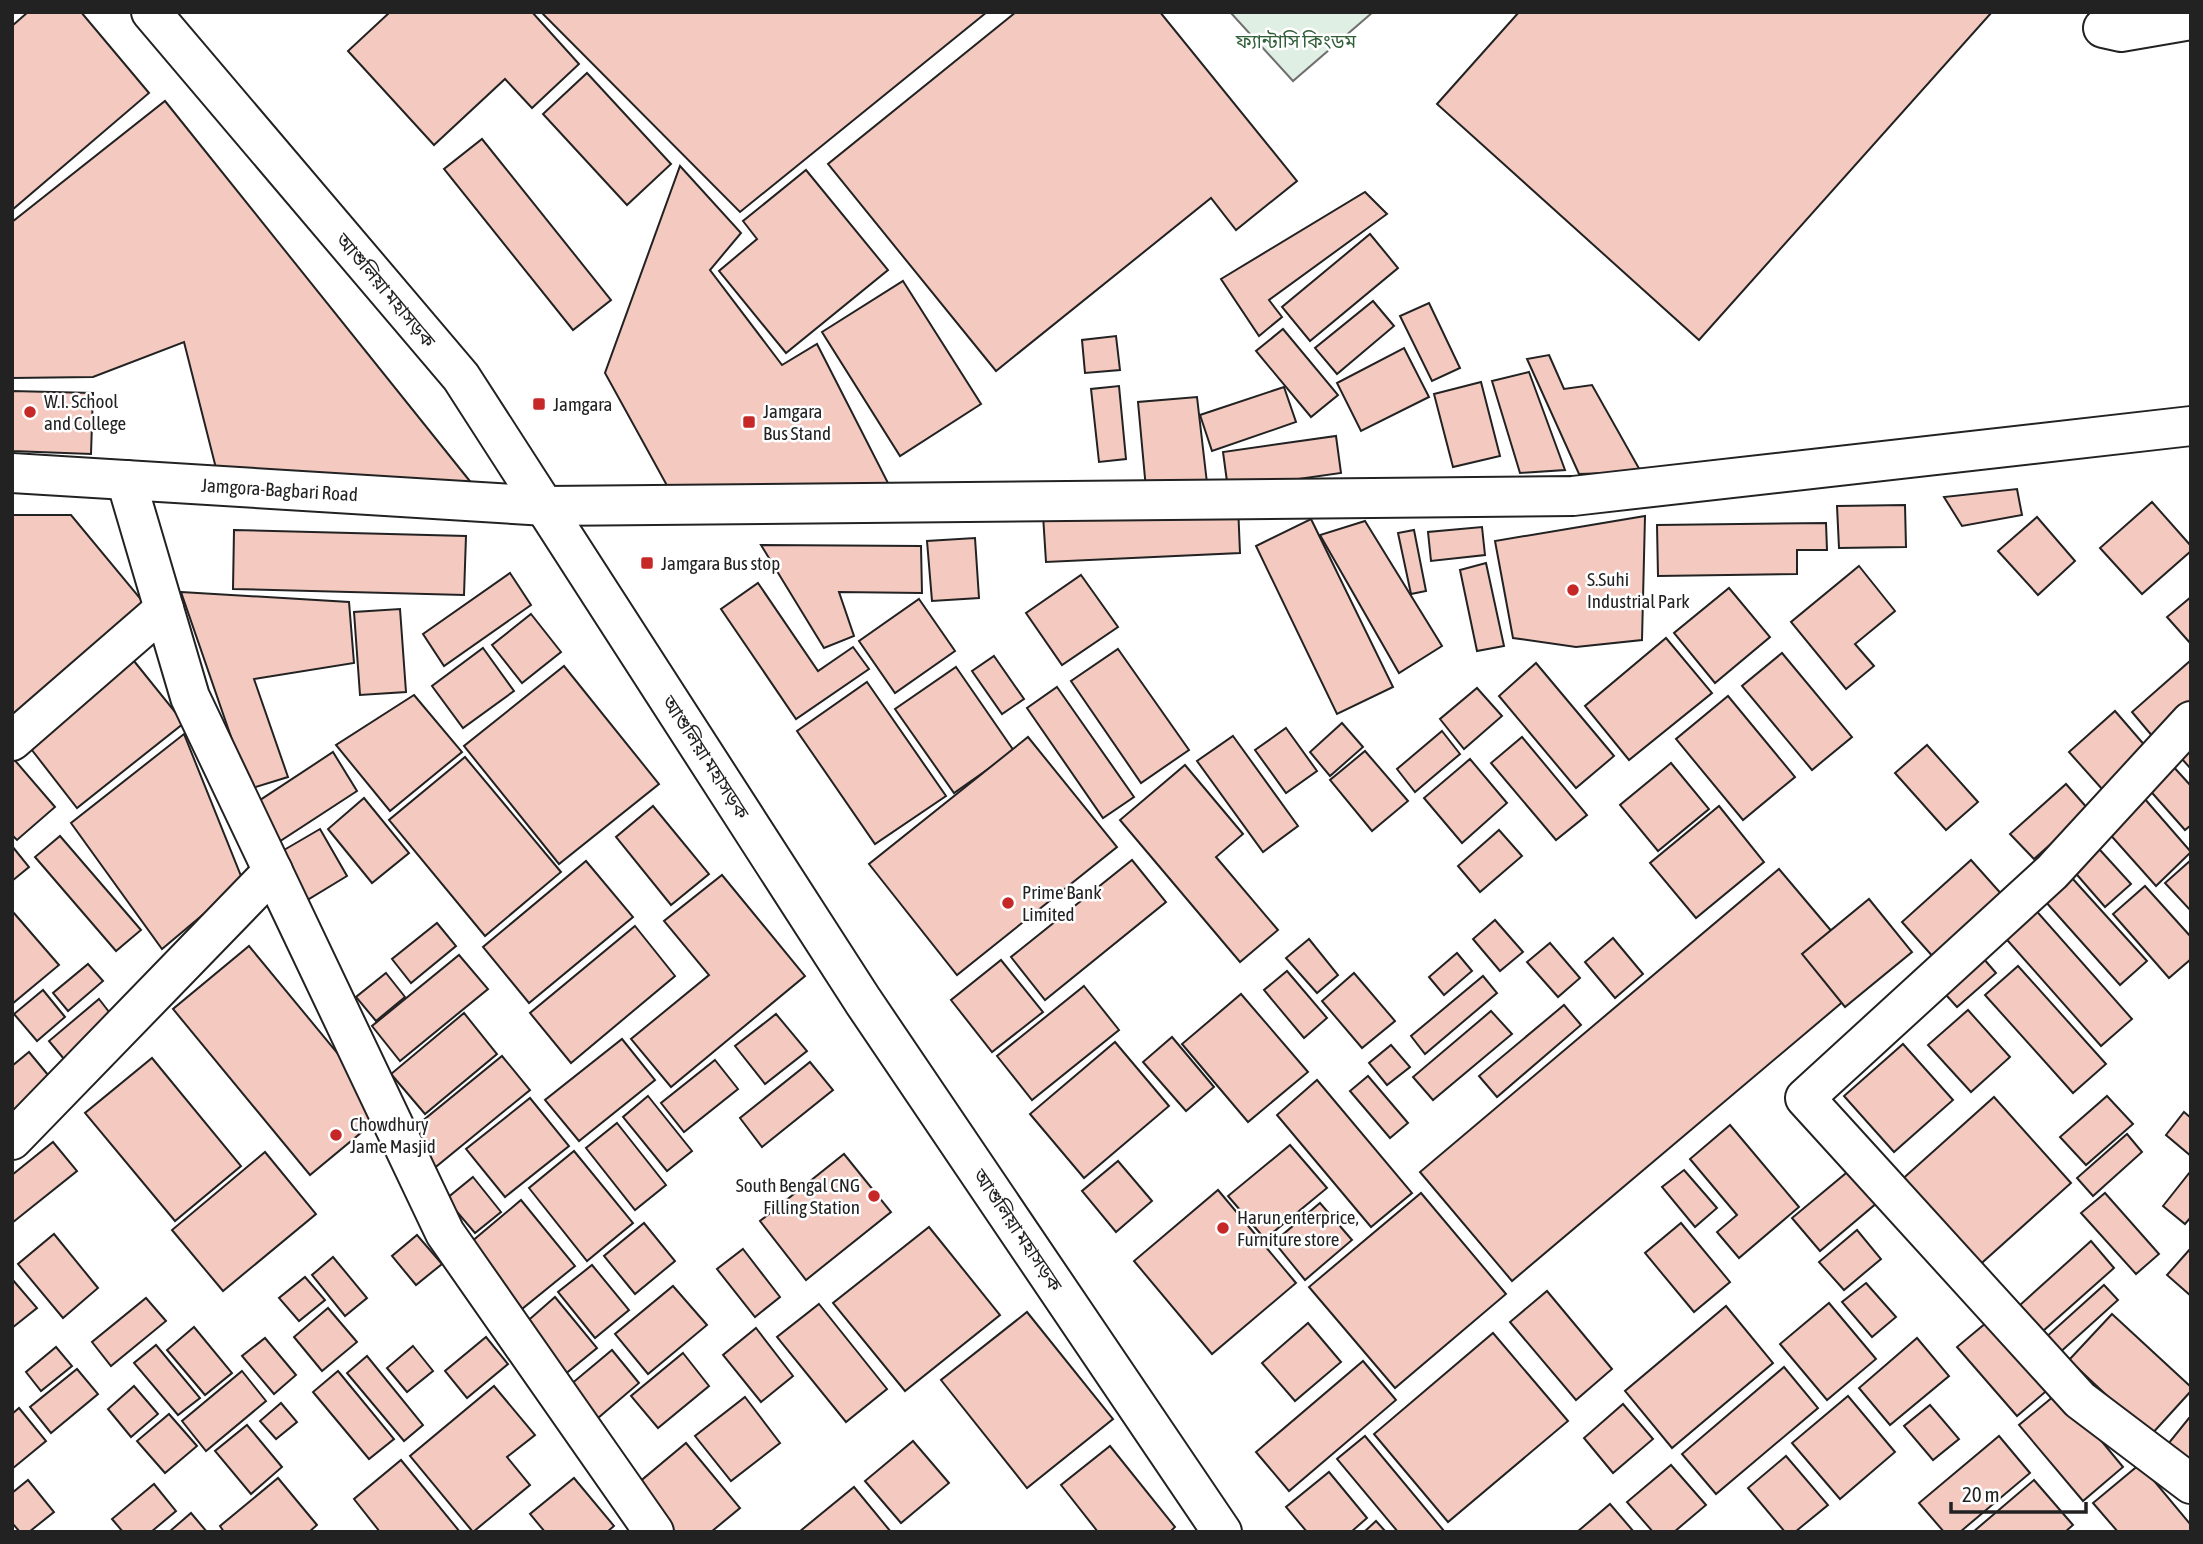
<svg xmlns="http://www.w3.org/2000/svg" width="2203" height="1544" viewBox="0 0 2203 1544" font-family="'Asap Condensed','Noto Sans Bengali',sans-serif">
	<style>
		.green { fill: #e0efe3; stroke: #6f6f6f; stroke-width: 2 }
		.building { fill: #f3c9c0; stroke: #222; stroke-width: 2 }
		.lines { fill: none; stroke-linecap: round; stroke-linejoin: round }
		.minor-casing { stroke: #222; stroke-width: 42 }
		.highway-casing { stroke: #222; stroke-width: 42 }
		.minor { stroke: #fff; stroke-width: 38 }
		.highway { stroke: #fff; stroke-width: 38 }
		.poi-dot { fill: #c62828; stroke: #fff; stroke-width: 2.5 }
		.labels { text-anchor: middle; dominant-baseline: central; stroke-width: 5; stroke-linejoin: round; paint-order: stroke }
		.park-label { font-size: 19px; fill: #2f5e38; stroke: #fff }
		.street-label { font-size: 19px; fill: #222; stroke: #fff }
		.poi-label { font-size: 19px; fill: #222; stroke: #fff; text-anchor: start }
	</style>
	<rect width="100%" height="100%" fill="#fff"/>
	<!-- green -->
	<polygon class="green" points="1230,12 1373,12 1293,81"/>
	<!-- building -->
	<g class="building">
		<polygon points="28,12 81,12 149,93 12,210 12,26"/>
		<polygon points="390,12 532,12 579,64 532,108 505,79 434,145 348,51"/>
		<polygon points="541,12 987,12 740,212"/>
		<polygon points="1016,12 1160,12 1297,181 1236,230 1211,198 996,371 828,164"/>
		<polygon points="1519,12 1992,12 1699,340 1437,104"/>
		<polygon points="587,73 671,164 627,205 543,114"/>
		<polygon points="165,101 473,485 218,476 184,342 93,377 12,378 12,222"/>
		<polygon points="482,139 611,300 573,330 444,169"/>
		<polygon points="680,166 741,233 710,270 782,365 817,344 888,483 670,491 605,373"/>
		<polygon points="806,170 888,270 786,353 719,271 757,239 743,221"/>
		<polygon points="1365,192 1387,214 1269,300 1282,317 1259,336 1221,279"/>
		<polygon points="1370,234 1398,268 1310,341 1282,307"/>
		<polygon points="903,281 981,404 900,456 822,332"/>
		<polygon points="1373,301 1394,326 1337,374 1315,348"/>
		<polygon points="1429,303 1460,368 1432,381 1400,316"/>
		<polygon points="1283,329 1338,395 1311,417 1256,351"/>
		<polygon points="1116,336 1120,370 1085,373 1082,340"/>
		<polygon points="1404,348 1429,397 1361,431 1337,383"/>
		<polygon points="1549,355 1564,389 1592,385 1641,472 1579,474 1527,359"/>
		<polygon points="1529,372 1565,470 1520,473 1492,381"/>
		<polygon points="1481,382 1500,456 1453,467 1434,394"/>
		<polygon points="1119,386 1126,459 1099,462 1091,389"/>
		<polygon points="1284,387 1296,422 1212,451 1200,415"/>
		<polygon points="12,391 93,393 91,454 12,451"/>
		<polygon points="1197,397 1207,483 1146,489 1138,402"/>
		<polygon points="1336,436 1341,473 1228,489 1223,452"/>
		<polygon points="2017,489 2022,515 1962,526 1944,497"/>
		<polygon points="2152,502 2191,546 2191,551 2142,594 2100,548"/>
		<polygon points="1238,505 1240,553 1046,562 1043,515"/>
		<polygon points="1905,505 1906,547 1839,548 1837,506"/>
		<polygon points="12,515 71,515 149,609 12,724"/>
		<polygon points="1645,516 1642,640 1576,647 1513,638 1495,541"/>
		<polygon points="2037,517 2075,561 2038,595 1998,551"/>
		<polygon points="1311,519 1393,687 1337,714 1256,546"/>
		<polygon points="1365,521 1442,646 1399,673 1320,535"/>
		<polygon points="1826,523 1827,550 1797,550 1797,574 1658,576 1657,525"/>
		<polygon points="1482,527 1485,555 1431,561 1428,532"/>
		<polygon points="234,530 466,536 464,595 233,589"/>
		<polygon points="1414,530 1426,591 1411,594 1398,533"/>
		<polygon points="975,538 979,598 932,601 927,541"/>
		<polygon points="761,545 921,546 922,593 839,592 854,636 824,648"/>
		<polygon points="1486,563 1504,646 1477,651 1460,570"/>
		<polygon points="1859,566 1895,611 1855,644 1874,666 1846,689 1791,622"/>
		<polygon points="510,573 531,605 444,666 423,634"/>
		<polygon points="1081,575 1118,627 1062,665 1026,613"/>
		<polygon points="758,583 818,671 853,647 869,669 796,719 721,609"/>
		<polygon points="1729,588 1770,637 1715,683 1674,633"/>
		<polygon points="181,592 349,602 354,663 254,679 288,777 249,789"/>
		<polygon points="2191,597 2191,644 2167,617"/>
		<polygon points="919,599 955,651 895,693 859,641"/>
		<polygon points="400,609 406,692 360,695 354,612"/>
		<polygon points="531,614 561,652 522,683 492,645"/>
		<polygon points="1666,638 1712,693 1629,760 1585,706"/>
		<polygon points="483,648 514,691 463,728 432,686"/>
		<polygon points="1118,649 1189,750 1141,783 1071,681"/>
		<polygon points="1782,653 1852,737 1812,770 1742,686"/>
		<polygon points="994,656 1024,699 1002,714 972,671"/>
		<polygon points="134,661 184,723 77,808 28,745"/>
		<polygon points="2190,661 2191,704 2153,737 2132,712"/>
		<polygon points="1536,663 1614,756 1576,788 1499,696"/>
		<polygon points="564,666 659,784 559,864 464,746"/>
		<polygon points="956,667 1014,751 954,793 895,709"/>
		<polygon points="867,682 946,796 875,844 797,731"/>
		<polygon points="1057,687 1134,797 1103,818 1027,708"/>
		<polygon points="1477,688 1502,716 1464,749 1440,719"/>
		<polygon points="414,695 462,752 390,811 336,745"/>
		<polygon points="1728,696 1795,777 1743,820 1676,739"/>
		<polygon points="2115,711 2147,748 2102,789 2069,752"/>
		<polygon points="1342,723 1363,747 1330,776 1310,752"/>
		<polygon points="1286,728 1317,771 1286,793 1255,750"/>
		<polygon points="1442,731 1460,754 1415,792 1397,769"/>
		<polygon points="184,734 243,881 162,949 71,823"/>
		<polygon points="2191,734 2191,769 2173,749"/>
		<polygon points="1233,736 1298,826 1263,852 1197,761"/>
		<polygon points="1028,737 1117,847 957,975 869,864"/>
		<polygon points="1522,737 1587,815 1556,840 1491,763"/>
		<polygon points="1927,745 1978,802 1946,830 1895,773"/>
		<polygon points="1365,751 1408,801 1372,831 1330,780"/>
		<polygon points="333,752 357,791 268,849 248,808"/>
		<polygon points="12,757 55,807 17,840 12,835"/>
		<polygon points="465,757 561,872 485,936 389,820"/>
		<polygon points="1470,759 1507,803 1462,843 1424,798"/>
		<polygon points="1671,763 1709,809 1658,851 1620,805"/>
		<polygon points="2171,764 2191,786 2191,825 2185,830 2146,786"/>
		<polygon points="1185,765 1243,834 1216,857 1278,930 1240,962 1120,820"/>
		<polygon points="2066,784 2089,810 2034,859 2010,834"/>
		<polygon points="364,798 409,853 372,883 328,829"/>
		<polygon points="2144,798 2191,852 2156,886 2107,831"/>
		<polygon points="653,806 709,874 671,905 616,837"/>
		<polygon points="1719,806 1764,862 1696,918 1650,863"/>
		<polygon points="320,829 347,876 299,905 272,857"/>
		<polygon points="1499,830 1522,856 1480,892 1458,866"/>
		<polygon points="60,836 141,930 116,951 35,857"/>
		<polygon points="2090,839 2131,884 2105,907 2065,861"/>
		<polygon points="12,846 29,867 12,881"/>
		<polygon points="1132,860 1166,902 1045,1000 1011,957"/>
		<polygon points="1971,860 2004,897 1935,959 1902,922"/>
		<polygon points="2191,860 2191,911 2165,883"/>
		<polygon points="586,861 633,917 529,1003 483,947"/>
		<polygon points="1779,869 1871,978 1512,1281 1420,1172"/>
		<polygon points="722,875 805,976 671,1087 631,1039 709,975 664,921"/>
		<polygon points="2072,878 2147,961 2120,985 2045,901"/>
		<polygon points="2145,886 2191,937 2191,959 2169,978 2113,914"/>
		<polygon points="1869,899 1912,952 1845,1007 1802,954"/>
		<polygon points="2032,906 2132,1019 2101,1046 2001,933"/>
		<polygon points="13,912 59,965 12,1004 12,913"/>
		<polygon points="1495,920 1523,952 1500,971 1473,939"/>
		<polygon points="437,923 456,946 411,983 392,959"/>
		<polygon points="635,926 675,976 571,1063 530,1013"/>
		<polygon points="1613,938 1643,974 1615,998 1585,962"/>
		<polygon points="1309,939 1338,975 1317,993 1286,958"/>
		<polygon points="1550,943 1580,978 1558,997 1527,962"/>
		<polygon points="249,946 386,1112 310,1175 173,1009"/>
		<polygon points="1977,951 1996,973 1957,1007 1938,986"/>
		<polygon points="1457,953 1472,971 1444,995 1429,977"/>
		<polygon points="459,955 488,989 400,1061 372,1026"/>
		<polygon points="1001,960 1043,1012 992,1052 951,1000"/>
		<polygon points="88,964 103,981 68,1011 53,993"/>
		<polygon points="2018,966 2106,1064 2073,1093 1985,995"/>
		<polygon points="1287,971 1327,1018 1304,1038 1264,990"/>
		<polygon points="386,973 405,997 376,1021 356,997"/>
		<polygon points="1354,973 1395,1021 1362,1048 1322,1001"/>
		<polygon points="1483,976 1497,993 1425,1054 1411,1036"/>
		<polygon points="1084,986 1119,1030 1032,1100 997,1056"/>
		<polygon points="43,990 65,1017 37,1041 14,1014"/>
		<polygon points="1241,994 1308,1072 1248,1122 1182,1044"/>
		<polygon points="99,999 113,1017 64,1059 49,1041"/>
		<polygon points="1564,1005 1581,1025 1497,1097 1479,1076"/>
		<polygon points="1968,1010 2010,1057 1971,1092 1928,1045"/>
		<polygon points="1491,1011 1512,1034 1433,1100 1413,1077"/>
		<polygon points="464,1013 497,1054 425,1114 391,1074"/>
		<polygon points="776,1014 807,1051 765,1084 735,1046"/>
		<polygon points="1172,1037 1214,1087 1186,1111 1143,1062"/>
		<polygon points="622,1039 655,1080 579,1141 545,1100"/>
		<polygon points="1115,1042 1169,1106 1084,1178 1030,1114"/>
		<polygon points="1903,1044 1953,1100 1894,1152 1844,1096"/>
		<polygon points="1391,1045 1410,1067 1387,1085 1369,1063"/>
		<polygon points="29,1052 58,1087 12,1126 12,1066"/>
		<polygon points="502,1056 530,1090 432,1170 404,1136"/>
		<polygon points="152,1058 241,1166 175,1221 85,1113"/>
		<polygon points="715,1060 738,1089 684,1132 661,1103"/>
		<polygon points="810,1062 833,1090 762,1147 740,1118"/>
		<polygon points="1368,1076 1408,1123 1390,1138 1350,1091"/>
		<polygon points="1317,1080 1412,1193 1371,1227 1277,1115"/>
		<polygon points="648,1096 692,1151 667,1171 623,1117"/>
		<polygon points="2107,1096 2133,1124 2086,1165 2060,1137"/>
		<polygon points="1994,1097 2071,1183 1975,1269 1898,1183"/>
		<polygon points="530,1098 569,1146 505,1197 466,1149"/>
		<polygon points="2184,1112 2191,1118 2191,1156 2166,1135"/>
		<polygon points="617,1123 666,1185 635,1210 586,1148"/>
		<polygon points="1730,1125 1799,1207 1739,1258 1717,1232 1737,1215 1690,1159"/>
		<polygon points="2127,1134 2142,1152 2093,1196 2077,1178"/>
		<polygon points="53,1142 77,1171 12,1223 12,1175"/>
		<polygon points="1290,1145 1327,1188 1265,1239 1228,1196"/>
		<polygon points="574,1151 633,1223 587,1261 529,1188"/>
		<polygon points="265,1152 316,1214 223,1291 172,1230"/>
		<polygon points="844,1154 891,1212 806,1280 760,1221"/>
		<polygon points="1118,1161 1152,1201 1116,1232 1082,1191"/>
		<polygon points="1851,1169 1878,1202 1820,1251 1792,1218"/>
		<polygon points="1684,1170 1717,1208 1695,1227 1662,1187"/>
		<polygon points="2190,1172 2191,1217 2185,1224 2163,1206"/>
		<polygon points="473,1177 501,1212 475,1233 446,1199"/>
		<polygon points="1218,1190 1296,1283 1212,1354 1134,1261"/>
		<polygon points="1421,1193 1506,1294 1395,1388 1309,1287"/>
		<polygon points="2105,1193 2159,1254 2136,1274 2081,1213"/>
		<polygon points="521,1200 575,1266 517,1313 464,1248"/>
		<polygon points="1320,1203 1352,1240 1305,1280 1274,1242"/>
		<polygon points="644,1223 675,1261 635,1294 604,1256"/>
		<polygon points="1681,1223 1730,1282 1694,1312 1645,1253"/>
		<polygon points="929,1227 1000,1315 905,1391 833,1303"/>
		<polygon points="1857,1230 1881,1259 1844,1290 1819,1262"/>
		<polygon points="54,1234 98,1288 63,1318 18,1264"/>
		<polygon points="417,1235 442,1264 416,1285 392,1256"/>
		<polygon points="2091,1241 2114,1268 2043,1331 2020,1305"/>
		<polygon points="2191,1248 2191,1296 2167,1275"/>
		<polygon points="743,1249 780,1297 755,1317 717,1269"/>
		<polygon points="333,1257 367,1298 345,1316 312,1275"/>
		<polygon points="592,1265 629,1310 595,1338 558,1292"/>
		<polygon points="305,1277 325,1300 299,1321 279,1298"/>
		<polygon points="12,1279 37,1308 12,1328"/>
		<polygon points="1866,1283 1896,1317 1872,1337 1842,1302"/>
		<polygon points="2104,1285 2118,1300 2057,1355 2044,1339"/>
		<polygon points="673,1286 707,1325 648,1374 615,1334"/>
		<polygon points="1547,1291 1612,1369 1576,1400 1510,1322"/>
		<polygon points="555,1297 597,1348 564,1375 523,1325"/>
		<polygon points="146,1298 166,1321 111,1366 92,1342"/>
		<polygon points="1829,1303 1876,1359 1827,1400 1780,1344"/>
		<polygon points="819,1304 887,1389 846,1422 777,1337"/>
		<polygon points="1726,1306 1773,1363 1672,1448 1625,1391"/>
		<polygon points="328,1308 357,1342 322,1371 294,1337"/>
		<polygon points="1027,1312 1113,1419 1027,1488 941,1380"/>
		<polygon points="2112,1314 2191,1387 2191,1391 2150,1436 2069,1360"/>
		<polygon points="1992,1318 2051,1387 2017,1416 1957,1347"/>
		<polygon points="1308,1323 1341,1362 1295,1401 1262,1363"/>
		<polygon points="194,1327 232,1373 205,1395 167,1350"/>
		<polygon points="756,1328 793,1376 761,1402 723,1355"/>
		<polygon points="1493,1333 1568,1421 1448,1522 1374,1434"/>
		<polygon points="486,1337 508,1364 467,1398 445,1371"/>
		<polygon points="265,1338 296,1375 274,1394 242,1356"/>
		<polygon points="1917,1338 1949,1376 1890,1425 1859,1388"/>
		<polygon points="156,1345 200,1398 178,1415 134,1363"/>
		<polygon points="413,1346 433,1371 407,1392 387,1368"/>
		<polygon points="56,1347 72,1366 41,1391 26,1372"/>
		<polygon points="612,1350 639,1383 598,1418 570,1385"/>
		<polygon points="683,1353 709,1386 658,1428 631,1396"/>
		<polygon points="367,1356 423,1425 404,1441 347,1373"/>
		<polygon points="1363,1361 1396,1400 1289,1491 1256,1452"/>
		<polygon points="1784,1367 1818,1408 1716,1494 1682,1454"/>
		<polygon points="77,1369 98,1394 51,1433 30,1407"/>
		<polygon points="242,1371 266,1401 206,1451 182,1421"/>
		<polygon points="338,1371 394,1439 369,1459 313,1392"/>
		<polygon points="134,1386 158,1414 131,1437 108,1409"/>
		<polygon points="494,1386 535,1435 507,1457 530,1485 473,1532 410,1456"/>
		<polygon points="2060,1391 2123,1467 2083,1501 2019,1425"/>
		<polygon points="1848,1396 1895,1452 1840,1499 1792,1443"/>
		<polygon points="745,1397 780,1443 731,1481 695,1436"/>
		<polygon points="281,1403 297,1422 276,1439 260,1421"/>
		<polygon points="1623,1404 1653,1439 1613,1473 1584,1438"/>
		<polygon points="1930,1405 1959,1439 1933,1460 1904,1426"/>
		<polygon points="19,1408 46,1441 12,1469 12,1414"/>
		<polygon points="169,1414 197,1446 165,1473 137,1441"/>
		<polygon points="2189,1418 2191,1419 2191,1462 2168,1444"/>
		<polygon points="247,1425 282,1467 251,1494 215,1451"/>
		<polygon points="1365,1436 1444,1531 1443,1532 1398,1532 1337,1459"/>
		<polygon points="1999,1436 2030,1473 1960,1532 1944,1532 1919,1503"/>
		<polygon points="913,1441 949,1483 901,1523 865,1481"/>
		<polygon points="686,1443 740,1508 711,1532 667,1532 631,1489"/>
		<polygon points="1110,1446 1175,1527 1170,1532 1098,1532 1061,1485"/>
		<polygon points="1786,1456 1828,1505 1795,1532 1785,1532 1748,1488"/>
		<polygon points="401,1460 460,1532 380,1532 354,1499"/>
		<polygon points="2140,1464 2191,1525 2191,1532 2118,1532 2093,1503"/>
		<polygon points="1671,1465 1706,1505 1674,1532 1653,1532 1627,1502"/>
		<polygon points="1329,1472 1367,1518 1351,1532 1307,1532 1286,1507"/>
		<polygon points="278,1478 317,1525 309,1532 224,1532 220,1526"/>
		<polygon points="574,1478 614,1526 607,1532 545,1532 530,1514"/>
		<polygon points="28,1480 54,1512 29,1532 20,1532 12,1523 12,1493"/>
		<polygon points="2034,1480 2073,1525 2065,1532 1973,1532"/>
		<polygon points="154,1484 176,1511 151,1532 123,1532 112,1519"/>
		<polygon points="854,1487 891,1532 799,1532"/>
		<polygon points="1610,1504 1634,1532 1577,1532"/>
		<polygon points="191,1513 207,1532 169,1532"/>
		<polygon points="1376,1521 1386,1532 1364,1532"/>
	</g>
	<g class="lines">
		<!-- minor casing -->
		<g class="minor-casing">
			<g id="minor">
				<polyline points="2103,28 2121,32 2191,20"/>
				<path id="s1" d="M12,473L546,506L1573,496L2191,426"/>
				<polyline points="126,480 190,697 445,1233 654,1532"/>
				<polyline points="2191,721 2052,872 1805,1098 2080,1400 2191,1484"/>
				<polyline points="12,741 164,609"/>
				<polyline points="12,1140 273,871"/>
			</g>
		</g>
		<!-- highway casing -->
		<g class="highway-casing">
			<polyline id="highway" points="151,12 461,377 863,1001 1222,1532"/>
		</g>
		<!-- minor -->
		<use href="#minor" class="minor"/>
		<!-- highway -->
		<use href="#highway" class="highway"/>
	</g>
	<!-- markers -->
	<g class="poi-dot">
		<rect x="532" y="397" width="14" height="14" rx="3.5"/>
		<circle cx="30" cy="412" r="7"/>
		<rect x="742" y="415" width="14" height="14" rx="3.5"/>
		<rect x="640" y="556" width="14" height="14" rx="3.5"/>
		<circle cx="1573" cy="590" r="7"/>
		<circle cx="1008" cy="903" r="7"/>
		<circle cx="336" cy="1135" r="7"/>
		<circle cx="874" cy="1196" r="7"/>
		<circle cx="1223" cy="1228" r="7"/>
	</g>
	<g class="labels">
		<!-- park labels -->
		<g class="park-label">
			<text x="1296" y="41">ফ্যান্টাসি কিংডম</text>
		</g>
		<!-- street labels -->
		<g class="street-label">
			<text transform="translate(386 290) rotate(50)">আশুলিয়া মহাসড়ক</text>
			<text stroke="none"><textPath href="#s1" startOffset="268">Jamgora-Bagbari Road</textPath></text>
			<text transform="translate(706 757) rotate(57)">আশুলিয়া মহাসড়ক</text>
			<text transform="translate(1018 1230) rotate(56)">আশুলিয়া মহাসড়ক</text>
		</g>
		<!-- poi labels -->
		<g class="poi-label">
			<text x="44" y="401">W.I. School<tspan x="44" dy="22">and College</tspan></text>
			<text x="553" y="404">Jamgara</text>
			<text x="763" y="411">Jamgara<tspan x="763" dy="22">Bus Stand</tspan></text>
			<text x="661" y="563">Jamgara Bus stop</text>
			<text x="1587" y="579">S.Suhi<tspan x="1587" dy="22">Industrial Park</tspan></text>
			<text x="1022" y="892">Prime Bank<tspan x="1022" dy="22">Limited</tspan></text>
			<text x="350" y="1124">Chowdhury<tspan x="350" dy="22">Jame Masjid</tspan></text>
			<text x="860" y="1185" text-anchor="end">South Bengal CNG<tspan x="860" dy="22">Filling Station</tspan></text>
			<text x="1237" y="1217">Harun enterprice,<tspan x="1237" dy="22">Furniture store</tspan></text>
		</g>
	</g>
	<!-- border -->
	<rect width="2203" height="1544" fill="none" stroke="#222222" stroke-width="28"/>
	<!-- scale -->
	<path d="M1951 1502v10h135v-10" fill="none" stroke="#222222" stroke-width="3.5"/>
	<text x="1962" y="1502" font-size="21" fill="#222222" stroke="#ffffff" stroke-width="5" paint-order="stroke">20 m</text>
</svg>
